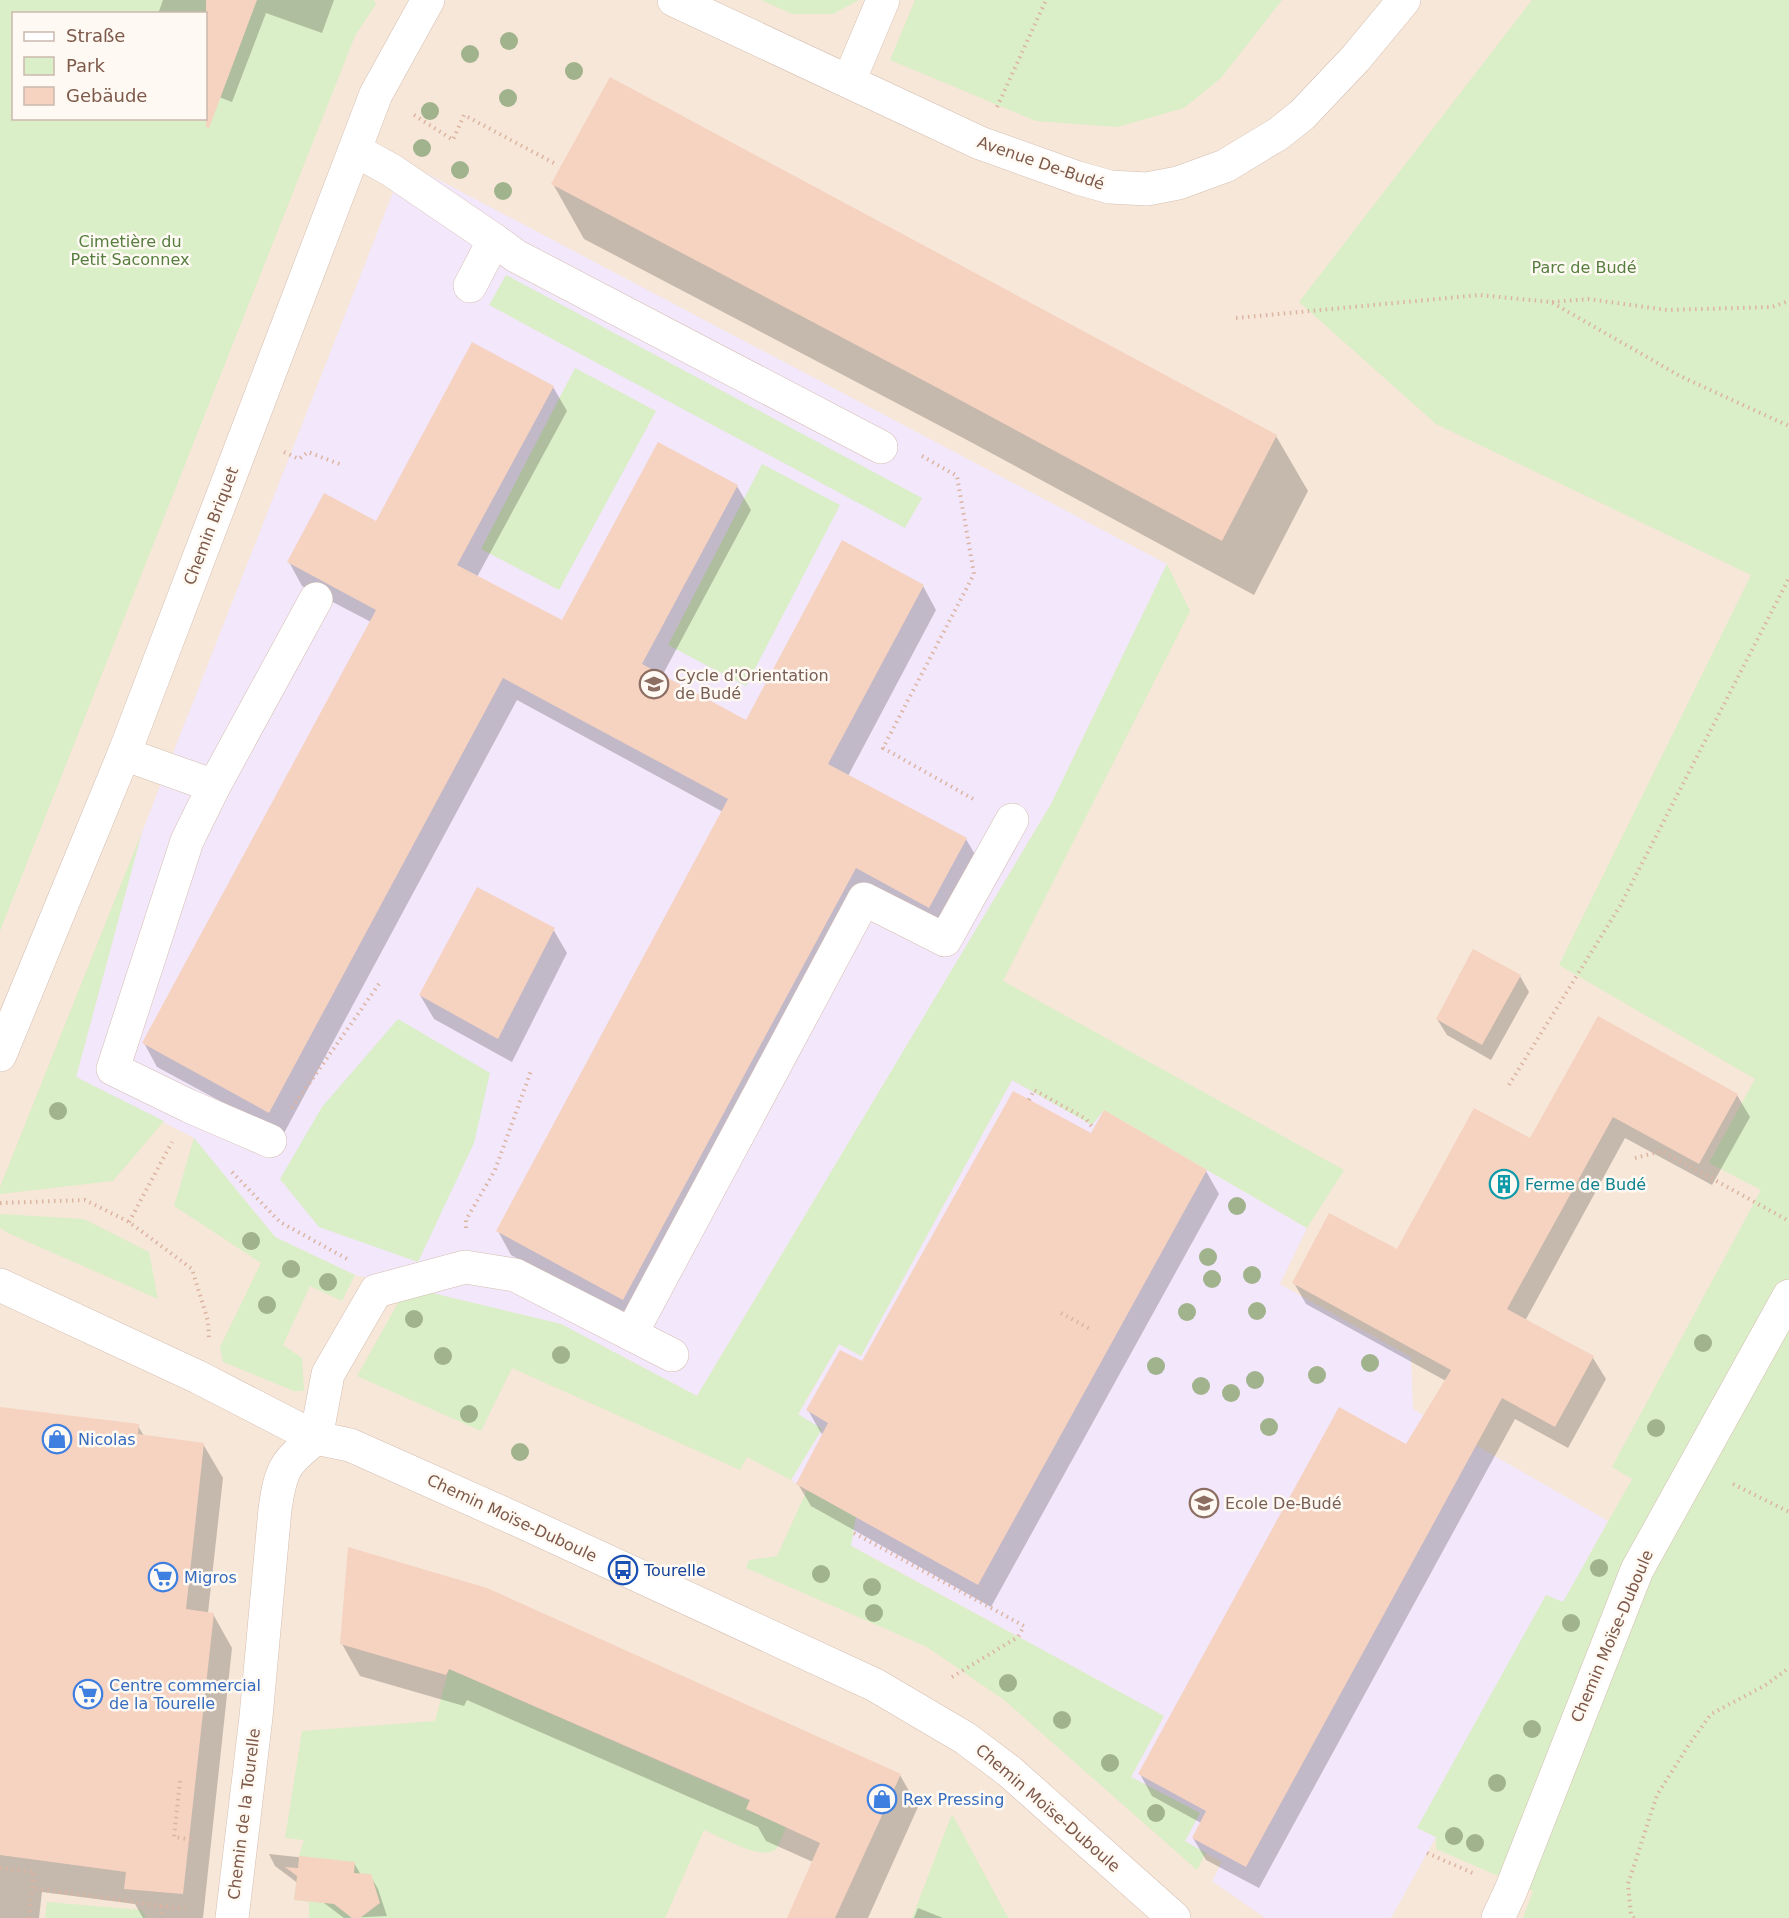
<svg xmlns="http://www.w3.org/2000/svg" width="1789" height="1918" viewBox="0 0 1789 1918" font-family="'DejaVu Sans',sans-serif">
	<style>
		.residential { fill: #f7e7d8; fill-rule: evenodd }
		.education { fill: #f2e7fb }
		.green { fill: #daeec7; fill-rule: evenodd }
		.shadow { fill: #0003 }
		.building { fill: #f6d2c0 }
		.lines { fill: none; stroke-linecap: round; stroke-linejoin: round }
		.minor-casing { stroke: #d5beb1; stroke-width: 34 }
		.path { stroke: #dcb4a2; stroke-width: 4; stroke-dasharray: 1.5 4.5; stroke-linecap: butt }
		.minor { stroke: #fff; stroke-width: 33 }
		.tree { fill: #a1b38c }
		.labels { text-anchor: middle; dominant-baseline: central; stroke-width: 5; stroke-linejoin: round; paint-order: stroke }
		.street-label { font-size: 16px; fill: #7d594a; stroke: #fff9f3 }
		.park-label { font-size: 16px; fill: #557d3e; stroke: #fff9f3 }
		.education-label { font-size: 16px; fill: #785e54; stroke: #fff9f3; text-anchor: start }
		.culture-label { font-size: 16px; fill: #0d838f; stroke: #fff9f3; text-anchor: start }
		.shop-label { font-size: 16px; fill: #366cbe; stroke: #fff9f3; text-anchor: start }
		.transit-label { font-size: 16px; fill: #164399; stroke: #fff9f3; text-anchor: start }
	</style>
	<rect width="100%" height="100%" fill="#fef5eb"/>
	<!-- residential -->
	<path class="residential" d="M0,0H1789V1918H0ZM14,14H206V118H14Z"/>
	<!-- education -->
	<g class="education">
		<polygon points="405,162 1167,564 1051,804 697,1396 561,1324 355,1275 275,1237 194,1138 76,1077 142,832"/>
		<polygon points="1012,1080 1092,1125 1104,1110 1307,1228 1280,1284 1411,1357 1413,1409 1608,1521 1563,1603 1546,1595 1418,1828 1436,1837 1391,1918 1265,1918 1212,1881 1222,1862 1185,1842 1199,1813 1131,1777 1164,1716 850,1545 854,1533 807,1490 791,1480 822,1429 798,1415 839,1344 861,1356"/>
	</g>
	<!-- green -->
	<g class="green">
		<path d="M0,0H374L376,4L355,36L0,931ZM14,14H206V118H14Z"/>
		<polygon points="761,0 859,0 833,14 792,14"/>
		<polygon points="915,0 1282,0 1221,78 1184,108 1117,127 1036,121 890,60"/>
		<polygon points="1532,0 1789,0 1789,1918 1523,1918 1533,1891 1436,1849 1436,1837 1417,1828 1546,1595 1563,1602 1632,1479 1612,1467 1761,1190 1709,1163 1755,1079 1559,965 1751,575 1436,424 1299,302"/>
		<polygon points="506,275 922,498 905,528 489,305"/>
		<polygon points="575,368 656,411 559,590 481,549"/>
		<polygon points="762,464 840,505 746,686 668,645"/>
		<polygon points="1167,564 1190,611 1003,981 1344,1170 1307,1228 1104,1110 1092,1125 1012,1080 861,1356 839,1344 798,1414 822,1429 791,1480 747,1457 740,1470 512,1368 481,1431 357,1376 407,1287 561,1324 697,1396 1051,804"/>
		<polygon points="142,832 76,1077 164,1121 113,1181 0,1194 0,1187"/>
		<polygon points="398,1019 490,1073 474,1143 418,1262 319,1227 280,1179 322,1107"/>
		<polygon points="194,1138 275,1237 355,1275 342,1301 310,1286 283,1345 302,1358 304,1391 294,1391 223,1362 220,1347 261,1263 174,1206"/>
		<polygon points="0,1214 84,1219 149,1252 158,1299 10,1234 0,1228"/>
		<polygon points="807,1490 856,1516 851,1546 1164,1716 1131,1777 1200,1813 1185,1841 1206,1853 1197,1870 1004,1700 927,1647 746,1568 749,1560 777,1556"/>
		<path d="M449,1669L749,1801L746,1809L786,1827C783,1834 780,1843 776,1849C763,1862 719,1836 704,1830L665,1918H309V1902L294,1900L299,1856L304,1840L285,1838L302,1731L435,1721Z"/>
		<polygon points="952,1814 1006,1914 1009,1918 912,1918"/>
		<polygon points="47,1902 142,1910 146,1918 45,1918"/>
	</g>
	<!-- shadow -->
	<g class="shadow">
		<polygon points="163,0 334,0 322,33 266,13 232,102 206,92 206,14 158,14"/>
		<polygon points="553,184 1276,436 1308,491 1254,595 967,440 584,239"/>
		<polygon points="553,387 567,411 477,577 562,622 737,486 751,510 662,676 747,722 923,586 936,610 848,776 966,839 980,863 943,930 870,891 636,1323 511,1255 498,1231 723,812 517,700 283,1135 157,1067 144,1043 371,622 302,586 289,562 377,523"/>
		<polygon points="553,929 567,953 512,1062 434,1019 420,995"/>
		<polygon points="1520,976 1529,992 1491,1060 1447,1035 1437,1019"/>
		<polygon points="1598,1018 1737,1095 1750,1117 1712,1185 1625,1138 1525,1321 1593,1358 1606,1379 1568,1448 1515,1419 1259,1888 1206,1860 1193,1838 1201,1823 1152,1796 1140,1774 1407,1446 1446,1381 1306,1304 1294,1283 1398,1252 1530,1140"/>
		<polygon points="1091,1135 1206,1171 1219,1194 991,1607 811,1506 798,1484 824,1435 821,1433 808,1410 862,1363"/>
		<polygon points="0,1408 138,1426 144,1436 203,1444 223,1478 208,1613 213,1614 232,1648 203,1918 143,1918 135,1904 42,1892 39,1918 0,1918"/>
		<polygon points="349,1549 900,1775 918,1807 868,1918 788,1918 813,1862 766,1841 758,1827 467,1700 464,1706 360,1676 342,1644"/>
		<polygon points="269,1854 354,1863 361,1875 370,1875 378,1889 387,1916 344,1918 275,1866"/>
		<polygon points="918,1908 943,1918 914,1918"/>
	</g>
	<!-- building -->
	<g class="building">
		<polygon points="206,0 257,0 209,128 206,127"/>
		<polygon points="610,77 1277,435 1222,541 934,386 551,184"/>
		<polygon points="472,342 554,386 457,565 562,620 658,442 738,485 642,664 746,720 842,540 924,585 828,764 967,838 929,908 856,868 623,1300 496,1231 728,799 503,678 269,1113 142,1043 376,610 287,562 324,493 376,521"/>
		<polygon points="477,887 555,928 498,1039 419,995"/>
		<polygon points="1473,949 1521,975 1482,1045 1436,1019"/>
		<polygon points="1598,1016 1738,1094 1699,1164 1613,1117 1507,1309 1594,1356 1555,1427 1502,1398 1246,1867 1192,1838 1206,1811 1138,1774 1339,1407 1406,1444 1451,1370 1292,1283 1329,1213 1397,1249 1474,1108 1530,1138"/>
		<polygon points="1013,1091 1091,1133 1104,1110 1207,1170 978,1585 796,1484 828,1423 806,1410 840,1350 862,1361"/>
		<polygon points="0,1407 139,1424 138,1434 204,1443 186,1609 214,1613 183,1894 124,1889 126,1872 0,1855"/>
		<polygon points="348,1547 487,1588 901,1774 835,1918 787,1918 820,1843 746,1809 750,1800 449,1669 446,1675 340,1644"/>
		<polygon points="299,1856 355,1862 354,1873 371,1874 380,1903 360,1918 352,1918 334,1904 294,1900 297,1876 285,1867 298,1868"/>
	</g>
	<g class="lines">
		<!-- minor casing -->
		<g class="minor-casing">
			<g id="minor">
				<polyline points="674,0 980,143 1078,178 1110,187 1147,189 1178,183 1225,166 1278,134 1302,115 1356,58 1404,0"/>
				<polyline points="849,81 883,0"/>
				<polyline points="355,150 391,170 494,240 470,286"/>
				<polyline points="494,240 516,256 881,447"/>
				<polyline points="124,754 214,786 316,599"/>
				<polyline points="214,786 187,841 113,1069 189,1106 270,1141"/>
				<polyline points="0,1055 124,754 376,94 428,0"/>
				<polyline points="0,1285 198,1377 316,1438 350,1445 518,1520 875,1685 965,1738 1009,1771 1174,1918"/>
				<polyline points="631,1334 864,899 945,940 1012,820"/>
				<polyline points="316,1438 328,1374 376,1291 465,1267 515,1275 672,1355"/>
				<path d="M232,1918L256,1717L275,1509C281,1469 284,1463 316,1438"/>
				<polyline points="1498,1918 1511,1890 1637,1570 1789,1296"/>
			</g>
		</g>
		<!-- path -->
		<g class="path">
			<polyline points="997,107 1046,0"/>
			<polyline points="414,115 453,140 464,115 554,163"/>
			<polyline points="1552,302 1588,299 1667,310 1772,307 1789,301"/>
			<polyline points="1236,318 1479,295 1551,302 1680,376 1789,426"/>
			<polyline points="284,452 299,459 308,452 342,465"/>
			<polyline points="922,456 957,476 974,574 883,748 975,800"/>
			<polyline points="1509,1085 1620,906 1789,578"/>
			<polyline points="1029,1100 1034,1090 1086,1119 1093,1128"/>
			<polyline points="292,1108 379,984"/>
			<polyline points="1635,1158 1662,1151 1789,1221"/>
			<polyline points="232,1172 280,1222 349,1260"/>
			<polyline points="0,1203 85,1200 129,1222 192,1269 208,1321 209,1338"/>
			<polyline points="129,1222 172,1142"/>
			<polyline points="466,1228 466,1220 495,1170 531,1071"/>
			<polyline points="1061,1313 1092,1330"/>
			<polyline points="1733,1484 1789,1512"/>
			<polyline points="854,1533 1024,1626 1018,1637 952,1677"/>
			<polyline points="180,1781 174,1837 193,1840"/>
			<polyline points="1427,1853 1475,1874"/>
			<polyline points="0,1868 34,1872 32,1888 185,1909"/>
			<polyline points="161,1906 162,1918"/>
			<polyline points="29,1918 32,1888"/>
			<polyline points="1634,1918 1631,1915 1628,1884 1657,1795 1688,1746 1711,1714 1764,1686 1789,1668"/>
		</g>
		<!-- minor -->
		<use href="#minor" class="minor"/>
	</g>
	<!-- trees -->
	<g class="tree">
		<circle cx="509" cy="41" r="9"/>
		<circle cx="470" cy="54" r="9"/>
		<circle cx="574" cy="71" r="9"/>
		<circle cx="508" cy="98" r="9"/>
		<circle cx="430" cy="111" r="9"/>
		<circle cx="422" cy="148" r="9"/>
		<circle cx="460" cy="170" r="9"/>
		<circle cx="503" cy="191" r="9"/>
		<circle cx="58" cy="1111" r="9"/>
		<circle cx="1237" cy="1206" r="9"/>
		<circle cx="251" cy="1241" r="9"/>
		<circle cx="1208" cy="1257" r="9"/>
		<circle cx="291" cy="1269" r="9"/>
		<circle cx="1252" cy="1275" r="9"/>
		<circle cx="1212" cy="1279" r="9"/>
		<circle cx="328" cy="1282" r="9"/>
		<circle cx="267" cy="1305" r="9"/>
		<circle cx="1257" cy="1311" r="9"/>
		<circle cx="1187" cy="1312" r="9"/>
		<circle cx="414" cy="1319" r="9"/>
		<circle cx="1703" cy="1343" r="9"/>
		<circle cx="561" cy="1355" r="9"/>
		<circle cx="443" cy="1356" r="9"/>
		<circle cx="1370" cy="1363" r="9"/>
		<circle cx="1156" cy="1366" r="9"/>
		<circle cx="1317" cy="1375" r="9"/>
		<circle cx="1255" cy="1380" r="9"/>
		<circle cx="1201" cy="1386" r="9"/>
		<circle cx="1231" cy="1393" r="9"/>
		<circle cx="469" cy="1414" r="9"/>
		<circle cx="1269" cy="1427" r="9"/>
		<circle cx="1656" cy="1428" r="9"/>
		<circle cx="520" cy="1452" r="9"/>
		<circle cx="1599" cy="1568" r="9"/>
		<circle cx="821" cy="1574" r="9"/>
		<circle cx="872" cy="1587" r="9"/>
		<circle cx="874" cy="1613" r="9"/>
		<circle cx="1571" cy="1623" r="9"/>
		<circle cx="1008" cy="1683" r="9"/>
		<circle cx="1062" cy="1720" r="9"/>
		<circle cx="1532" cy="1729" r="9"/>
		<circle cx="1110" cy="1763" r="9"/>
		<circle cx="1497" cy="1783" r="9"/>
		<circle cx="1156" cy="1813" r="9"/>
		<circle cx="1454" cy="1836" r="9"/>
		<circle cx="1475" cy="1843" r="9"/>
	</g>
	<!-- icons -->
	<defs>
		<g id="school-ring" transform="scale(1.5)"><circle r="9.5" fill="#fff9f3" stroke="#8d6e63" stroke-width="1.5"/><path d="M0-5L7-2L0 1L-7-2ZM-4 1L0 2.5L4 1V4Q0 6-4 4Z" fill="#8d6e63"/></g>
		<g id="building-ring" transform="scale(1.5)"><circle r="9.5" fill="#fff9f3" stroke="#0f9aa8" stroke-width="1.5"/><path d="M-4-6H4V6H1V3H-1V6H-4ZM-2.5-4.3h1.7v1.8h-1.7ZM.8-4.3h1.7v1.8H.8ZM-2.5-1h1.7V.8h-1.7ZM.8-1h1.7V.8H.8Z" fill="#0f9aa8"/></g>
		<g id="shop-ring" transform="scale(1.5)"><circle r="9.5" fill="#fff9f3" stroke="#3f7fe0" stroke-width="1.5"/><path d="M-5-2.5h2.3a2.7 3.5 0 0 1 5.4 0H5L5.5 6h-11ZM-1.5-2.5h3a1.5 2.3 0 0 0-3 0Z" fill="#3f7fe0"/></g>
		<g id="bus-ring" transform="scale(1.5)"><circle r="9.5" fill="#fff9f3" stroke="#1a4fb4" stroke-width="1.5"/><path d="M-5-6H5V4H4V6H2V4H-2V6H-4V4H-5ZM-3.5-4V0h7V-4ZM-3.5 1.2v1.5H-2V1.2ZM2 1.2v1.5H3.5V1.2Z" fill="#1a4fb4"/></g>
		<g id="supermarket-ring" transform="scale(1.5)"><circle r="9.5" fill="#fff9f3" stroke="#3f7fe0" stroke-width="1.5"/><path d="M-6-5.5h2.5l.6 2H6L4.5 2H-2.5L-4.4-4H-6ZM-1.5 3.2a1.3 1.3 0 1 0 .1 0ZM3 3.2a1.3 1.3 0 1 0 .1 0Z" fill="#3f7fe0"/></g>
	</defs>
	<g fill-rule="evenodd">
		<use href="#school-ring" x="654" y="684"/>
		<use href="#building-ring" x="1504" y="1184"/>
		<use href="#shop-ring" x="57" y="1439"/>
		<use href="#school-ring" x="1204" y="1503"/>
		<use href="#bus-ring" x="623" y="1570"/>
		<use href="#supermarket-ring" x="163" y="1577"/>
		<use href="#supermarket-ring" x="88" y="1694"/>
		<use href="#shop-ring" x="882" y="1799"/>
	</g>
	<g class="labels">
		<!-- street labels -->
		<g class="street-label">
			<text transform="translate(1041 163) rotate(19)">Avenue De-Budé</text>
			<text transform="translate(211 526) rotate(-69)">Chemin Briquet</text>
			<text transform="translate(512 1518) rotate(25)">Chemin Moïse-Duboule</text>
			<text transform="translate(1612 1636) rotate(-67)">Chemin Moïse-Duboule</text>
			<text transform="translate(1048 1808) rotate(41)">Chemin Moïse-Duboule</text>
			<text transform="translate(244 1814) rotate(-83)">Chemin de la Tourelle</text>
		</g>
		<!-- park labels -->
		<g class="park-label">
			<text x="130" y="241">Cimetière du<tspan x="130" dy="18">Petit Saconnex</tspan></text>
			<text x="1584" y="267">Parc de Budé</text>
		</g>
		<!-- education labels -->
		<g class="education-label">
			<text x="675" y="675">Cycle d'Orientation<tspan x="675" dy="18">de Budé</tspan></text>
			<text x="1225" y="1503">Ecole De-Budé</text>
		</g>
		<!-- culture labels -->
		<g class="culture-label">
			<text x="1525" y="1184">Ferme de Budé</text>
		</g>
		<!-- shop labels -->
		<g class="shop-label">
			<text x="78" y="1439">Nicolas</text>
			<text x="184" y="1577">Migros</text>
			<text x="109" y="1685">Centre commercial<tspan x="109" dy="18">de la Tourelle</tspan></text>
			<text x="903" y="1799">Rex Pressing</text>
		</g>
		<!-- transit labels -->
		<g class="transit-label">
			<text x="644" y="1570">Tourelle</text>
		</g>
	</g>
	<!-- legend -->
	<rect x="12" y="12" width="195" height="108" fill="#fff9f3" stroke="#cbb9af" stroke-width="1.5"/>
	<rect x="24" y="32" width="30" height="9" fill="#ffffff" stroke="#cbb9af" stroke-width="1.5"/>
	<text x="66" y="42" font-size="18" fill="#7d594a">Straße</text>
	<rect x="24" y="57" width="30" height="18" fill="#daeec7" stroke="#cbb9af" stroke-width="1.5"/>
	<text x="66" y="72" font-size="18" fill="#7d594a">Park</text>
	<rect x="24" y="87" width="30" height="18" fill="#f6d2c0" stroke="#cbb9af" stroke-width="1.5"/>
	<text x="66" y="102" font-size="18" fill="#7d594a">Gebäude</text>
</svg>
